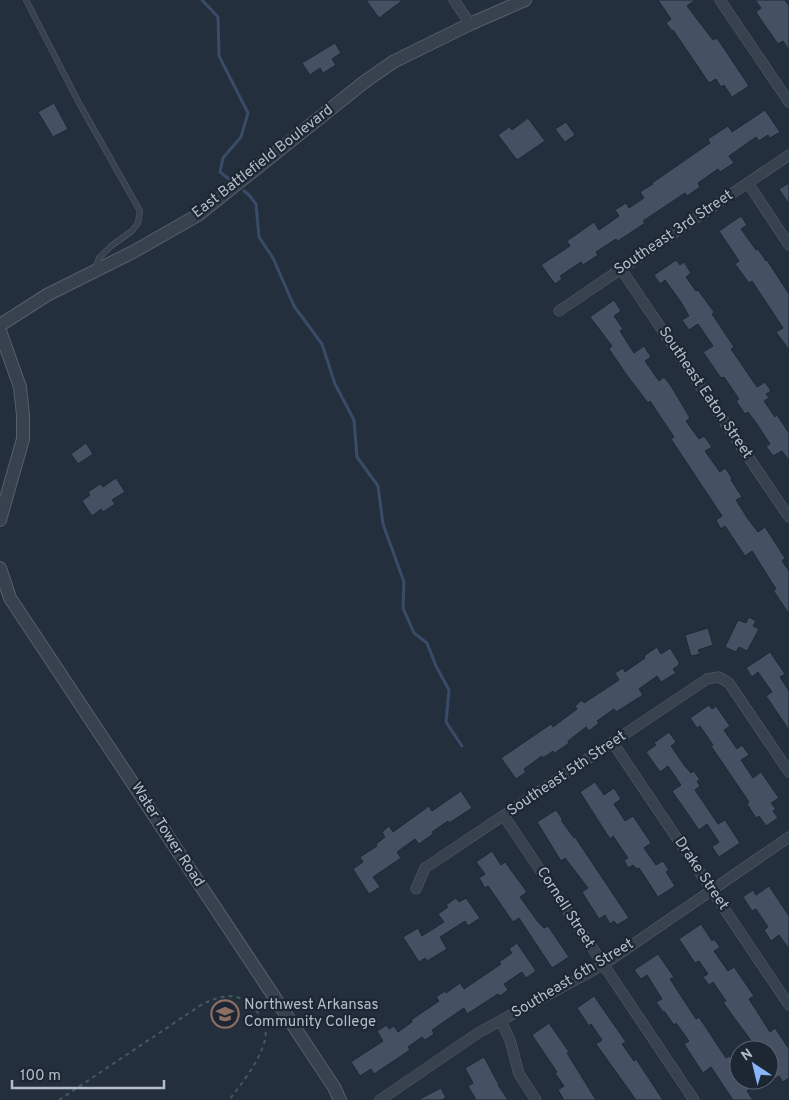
<svg xmlns="http://www.w3.org/2000/svg" width="789" height="1100" viewBox="0 0 789 1100" font-family="Overpass,sans-serif">
	<style>
		.lines { fill: none; stroke-linecap: round; stroke-linejoin: round }
		.stream { stroke: #394c67; stroke-width: 3 }
		.building { fill: #455162; stroke: #1f2835 }
		.service-casing { stroke: #565f6c; stroke-width: 6 }
		.minor-casing { stroke: #565f6c; stroke-width: 11 }
		.tertiary-casing { stroke: #565f6c; stroke-width: 14 }
		.path { stroke: #44595c; stroke-width: 2; stroke-dasharray: 4 4; stroke-linecap: butt }
		.service { stroke: #38414e; stroke-width: 5 }
		.minor { stroke: #38414e; stroke-width: 10 }
		.tertiary { stroke: #38414e; stroke-width: 12 }
		.labels { text-anchor: middle; dominant-baseline: central; stroke-width: 4.5; stroke-linejoin: round; paint-order: stroke }
		.street-label { font-size: 15px; fill: #b4bcc9; stroke: #1d2633 }
		.poi-label { font-size: 15px; fill: #b4bcc9; stroke: #1d2633; text-anchor: start }
	</style>
	<rect width="100%" height="100%" fill="#242f3e"/>
	<g class="lines">
		<!-- stream -->
		<g class="stream">
			<polyline points="202,0 218,17 219,56 248,113 241,137 223,158 220,172 229,179"/>
			<polyline points="244,191 249,195 256,204 259,237 273,258 294,306 322,344 335,384 354,420 357,457 378,486 383,524 404,582 403,608 414,633 427,643 436,666 449,690 446,722 462,746"/>
		</g>
	</g>
	<!-- building -->
	<g class="building">
		<polygon points="366,0 403,0 379,18"/>
		<polygon points="658,0 695,0 687,6 713,40 717,38 749,86 732,97 724,85 721,87 716,79 709,83 673,30 672,31 666,23 671,19"/>
		<polygon points="755,0 785,0 789,6 789,50 783,41 778,44 764,24 756,12 761,8"/>
		<polygon points="335,43 341,53 332,59 336,65 323,73 320,68 310,75 302,63"/>
		<polygon points="54,103 68,129 53,137 38,112"/>
		<polygon points="765,110 780,132 770,138 768,135 759,141 756,137 729,156 734,163 720,172 718,169 698,183 700,187 687,196 685,193 643,221 645,223 618,241 616,239 596,252 598,255 583,265 581,262 560,276 562,279 555,284 541,265 570,246 567,241 594,222 599,230 619,216 615,210 626,203 629,208 644,198 640,192 653,184 652,183 710,143 708,139 728,126 732,132"/>
		<polygon points="528,118 545,141 517,160 498,135 509,127 512,130"/>
		<polygon points="566,122 575,135 565,142 555,129"/>
		<polygon points="789,183 789,204 779,189"/>
		<polygon points="741,216 747,225 741,229 756,250 758,249 766,261 767,260 789,294 789,350 776,332 783,328 752,281 749,283 735,264 739,261 719,231"/>
		<polygon points="676,260 680,265 684,262 691,273 686,277 696,291 698,290 714,312 712,314 734,347 731,349 757,387 765,382 771,391 766,394 769,398 764,401 775,417 777,415 789,433 789,461 782,451 773,456 766,446 770,444 757,424 748,412 745,414 736,401 739,399 724,377 721,378 703,352 713,346 698,324 689,330 682,320 689,316 681,302 665,280 660,284 654,275"/>
		<polygon points="614,300 621,311 614,316 623,329 620,331 634,353 644,346 651,357 645,361 659,381 664,377 671,386 690,418 686,421 699,439 704,436 712,447 705,451 720,472 725,468 732,478 731,480 742,497 736,500 748,519 758,532 765,527 785,558 782,561 789,571 789,614 773,590 776,589 752,551 745,556 725,526 721,529 716,520 722,516 671,439 674,437 650,401 648,403 626,374 609,349 612,346 590,317"/>
		<polygon points="86,443 93,454 78,464 71,454"/>
		<polygon points="116,478 125,492 112,500 115,504 103,512 101,509 92,516 82,501 90,495 88,492 100,484 103,487"/>
		<polygon points="749,617 756,621 753,626 759,629 747,651 739,647 736,652 725,647 738,620 746,623"/>
		<polygon points="708,628 713,645 698,650 700,654 691,656 685,635"/>
		<polygon points="657,647 661,654 670,648 679,662 679,665 673,669 676,673 661,682 657,676 639,689 643,695 616,712 614,709 597,721 599,723 589,731 586,727 568,741 569,743 555,753 553,751 543,758 542,756 524,769 526,772 516,779 501,758 551,724 553,727 577,709 575,706 582,700 584,703 619,680 615,673 623,668 625,672 645,658 644,656"/>
		<polygon points="770,652 785,674 780,677 789,691 789,730 766,696 772,692 758,672 752,677 746,668"/>
		<polygon points="709,705 712,709 716,706 730,726 724,730 737,749 742,745 749,755 741,760 753,778 761,772 779,798 771,803 776,809 773,811 778,818 766,826 759,816 756,818 747,804 749,802 711,746 713,745 700,726 697,728 690,718"/>
		<polygon points="669,732 676,742 671,746 684,765 691,773 694,771 700,780 697,781 700,786 695,790 718,824 725,820 740,843 719,857 712,847 719,842 707,824 699,830 672,791 681,785 668,766 660,772 646,752 656,745 654,743"/>
		<polygon points="595,782 604,795 614,788 621,799 614,804 625,821 633,816 651,843 644,848 656,865 663,861 669,870 666,872 675,886 658,897 639,868 637,869 633,865 628,868 624,860 628,858 613,836 610,839 580,792"/>
		<polygon points="461,791 472,808 449,823 448,821 432,832 433,834 419,844 415,839 397,852 401,858 373,877 380,887 369,894 353,869 363,862 360,857 377,846 376,844 385,837 382,832 389,826 393,832 429,806 432,811"/>
		<polygon points="556,810 563,820 561,820 574,838 575,837 629,918 617,925 614,921 610,924 605,915 599,919 582,892 588,888 565,858 561,861 537,822"/>
		<polygon points="492,851 501,865 505,862 527,892 520,897 538,922 544,928 548,926 569,957 552,968 519,918 513,922 488,886 485,888 479,878 485,874 476,862"/>
		<polygon points="769,886 789,916 789,949 779,935 771,941 764,930 768,927 756,909 752,911 743,897 753,890 756,895"/>
		<polygon points="456,898 459,902 466,898 480,918 468,926 465,921 440,937 447,949 427,961 425,958 419,962 403,937 418,928 422,936 444,922 438,914 448,907 446,905"/>
		<polygon points="701,924 712,941 714,939 720,947 714,951 728,971 734,967 754,996 749,999 770,1032 775,1028 789,1049 789,1078 783,1082 779,1076 774,1079 769,1072 769,1050 758,1050 735,1019 723,1002 726,1001 713,982 709,985 703,977 708,974 699,961 695,963 679,939"/>
		<polygon points="517,943 536,971 526,978 522,972 504,984 508,990 500,996 498,994 467,1014 464,1008 432,1030 434,1034 425,1040 422,1037 408,1047 410,1050 374,1074 371,1069 360,1076 351,1062 383,1041 377,1031 387,1025 389,1029 394,1026 398,1032 412,1022 411,1020 439,1001 436,997 445,991 446,993 460,983 464,989 501,964 499,962 512,953 509,949"/>
		<polygon points="658,954 674,977 670,979 696,1019 699,1017 726,1058 730,1056 735,1063 730,1066 742,1084 747,1080 752,1087 747,1091 753,1100 733,1100 711,1067 703,1073 684,1044 689,1041 676,1023 674,1025 664,1011 663,1012 656,1002 662,999 647,975 641,979 634,970"/>
		<polygon points="594,996 626,1042 622,1044 634,1061 636,1059 663,1100 636,1100 596,1044 602,1040 591,1024 589,1026 577,1008"/>
		<polygon points="549,1023 569,1052 567,1053 596,1100 564,1100 558,1090 564,1086 555,1073 557,1072 532,1035"/>
		<polygon points="484,1057 499,1085 498,1085 508,1100 476,1100 468,1086 473,1083 465,1068"/>
		<polygon points="441,1088 446,1098 441,1100 418,1100"/>
	</g>
	<g class="lines">
		<!-- service casing -->
		<g class="service-casing">
			<polyline id="service" points="26,0 79,103 140,211 138,223 132,231 111,246 99,258 96,267"/>
		</g>
		<!-- minor casing -->
		<g class="minor-casing">
			<g id="minor">
				<polyline points="454,0 470,24"/>
				<polyline points="720,0 789,102"/>
				<polyline points="748,183 789,245"/>
				<polyline points="621,269 789,517"/>
				<polyline points="559,311 789,155"/>
				<polyline points="613,743 789,1005"/>
				<polyline points="504,816 694,1100"/>
				<polyline points="416,889 425,868 707,679 719,677 729,683 789,772"/>
				<polyline points="501,1021 510,1040 519,1074 536,1100"/>
				<polyline points="380,1100 478,1033 603,965 789,837"/>
			</g>
		</g>
		<!-- tertiary casing -->
		<g class="tertiary-casing">
			<g id="tertiary">
				<polyline points="0,325 47,295 133,252 198,215 363,83 393,62 470,24 525,0"/>
				<polyline points="0,331 20,387 23,415 23,439 0,520"/>
				<polyline points="0,568 10,598 334,1087 340,1100"/>
			</g>
		</g>
		<!-- path -->
		<path class="path" d="M59,1100L201,1005C210,1000 219,997 230,996C249,996 270,1021 265,1040C259,1062 243,1082 229,1100"/>
		<!-- service -->
		<use href="#service" class="service"/>
		<!-- minor -->
		<use href="#minor" class="minor"/>
		<!-- tertiary -->
		<use href="#tertiary" class="tertiary"/>
	</g>
	<!-- icons -->
	<defs>
		<g id="university-ring" transform="scale(1.4375)"><circle r="9.5" fill="#1d2633" stroke="#8d6e63" stroke-width="1.5"/><path d="M0-5L7-2L0 1L-7-2ZM-4 1L0 2.5L4 1V4Q0 6-4 4Z" fill="#8d6e63"/></g>
	</defs>
	<g fill-rule="evenodd">
		<use href="#university-ring" x="225" y="1014"/>
	</g>
	<g class="labels">
		<!-- street labels -->
		<g class="street-label">
			<text transform="translate(263 162) rotate(-38)">East Battlefield Boulevard</text>
			<text transform="translate(674 233) rotate(-34)">Southeast 3rd Street</text>
			<text transform="translate(705 393) rotate(56)">Southeast Eaton Street</text>
			<text transform="translate(567 774) rotate(-34)">Southeast 5th Street</text>
			<text transform="translate(167 835) rotate(57)">Water Tower Road</text>
			<text transform="translate(701 874) rotate(56)">Drake Street</text>
			<text transform="translate(565 908) rotate(57)">Cornell Street</text>
			<text transform="translate(573 979) rotate(-31)">Southeast 6th Street</text>
		</g>
		<!-- poi labels -->
		<g class="poi-label">
			<text x="244" y="1005">Northwest Arkansas<tspan x="244" dy="17">Community College</tspan></text>
		</g>
	</g>
	<!-- north arrow -->
	<g transform="translate(754 1065) rotate(325)"><circle r="24" fill="#1d2633" stroke="#59626f"/>
	<path d="M0-4L9 19L0 12L-9 19Z" fill="#8ab4f8"/>
	<text y="-8" font-size="14" font-weight="bold" text-anchor="middle" fill="#b4bcc9">N</text>
	</g>
	<!-- scale -->
	<path d="M12 1080v8h152v-8" fill="none" stroke="#b4bcc9" stroke-width="2.5"/>
	<text x="20" y="1080" font-size="15" fill="#b4bcc9" stroke="#1d2633" stroke-width="4" paint-order="stroke">100 m</text>
</svg>
